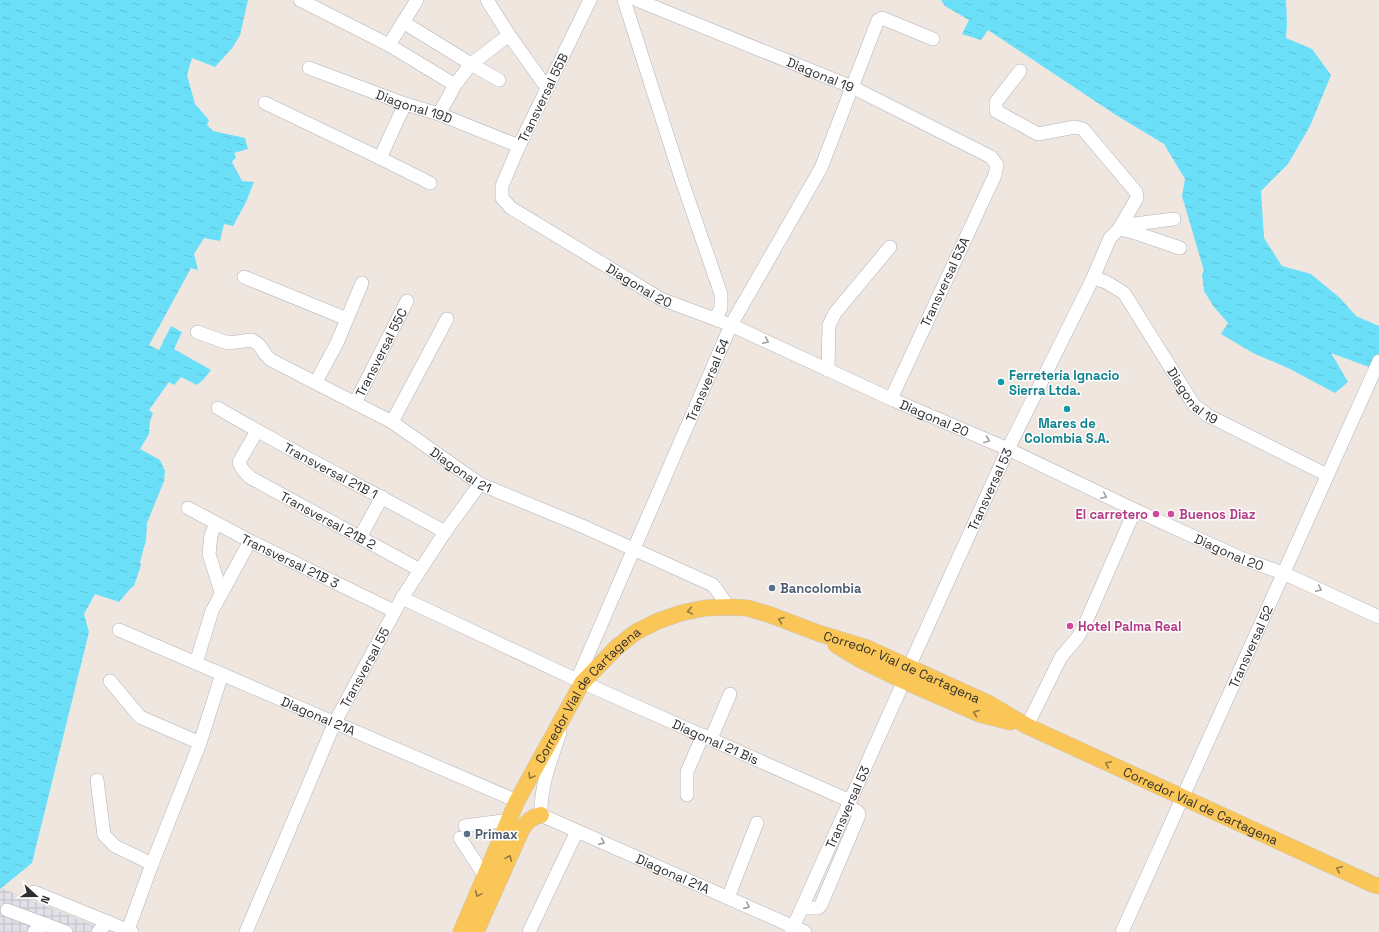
<svg xmlns="http://www.w3.org/2000/svg" width="1379" height="932" viewBox="0 0 1379 932" font-family="'Space Grotesk',sans-serif">
	<style>
		.industrial { fill: url(#industrial-grid) }
		.water { fill: url(#water-ripples) }
		.lines { fill: none; stroke-linecap: round; stroke-linejoin: round }
		.minor-casing { stroke: #aeb3bd; stroke-width: 14 }
		.major-casing { stroke: #c8c8c8; stroke-width: 17 }
		.minor { stroke: #fff; stroke-width: 13 }
		.major { stroke: #fbc658; stroke-width: 16 }
		.oneway { stroke: #a0a0a0 }
		.oneway2 { stroke: #947a42 }
		.culture-dot { fill: #0f9aa8; stroke: #fff; stroke-width: 1.5 }
		.hotel-dot { fill: #d1479c; stroke: #fff; stroke-width: 1.5 }
		.service-dot { fill: #5c6f8a; stroke: #fff; stroke-width: 1.5 }
		.labels { text-anchor: middle; dominant-baseline: central; stroke-width: 3; stroke-linejoin: round; paint-order: stroke }
		.street-label { font-size: 13px; fill: #2d2d2d; stroke: #fff }
		.culture-label { font-size: 13px; font-weight: bold; fill: #0d838f; stroke: #fff; text-anchor: start }
		.hotel-label { font-size: 13px; font-weight: bold; fill: #b23c85; stroke: #fff; text-anchor: start }
		.service-label { font-size: 13px; font-weight: bold; fill: #4e5e75; stroke: #fff; text-anchor: start }
	</style>
	<defs>
		<pattern id="industrial-grid" width="8" height="8" patternUnits="userSpaceOnUse"><rect width="8" height="8" fill="#e1dfe7"/><path d="M0 4h8M4 0v8" fill="none" stroke="#c1c0c6"/></pattern>
		<pattern id="water-ripples" width="26" height="14" patternUnits="userSpaceOnUse"><rect width="26" height="14" fill="#6bdff8"/><path d="M2 4q2-2 4 0t4 0M15 11q2-2 4 0t4 0" fill="none" stroke="#5dc0d5"/></pattern>
	</defs>
	<rect width="100%" height="100%" fill="#efe6df"/>
	<!-- industrial -->
	<polygon class="industrial" points="1,888 110,932 0,932 0,889"/>
	<!-- water -->
	<g class="water">
		<polygon points="0,0 248,0 240,35 233,47 215,67 192,58 187,75 195,104 209,120 207,125 213,131 245,138 248,149 234,153 236,157 232,162 242,181 254,182 246,202 233,226 224,224 220,241 204,238 194,254 198,270 191,268 149,345 159,350 171,326 182,332 174,349 211,370 204,379 197,385 181,377 174,385 169,382 149,410 153,413 150,421 149,434 140,449 160,460 165,471 164,481 147,523 146,540 140,562 141,565 134,586 131,588 119,602 95,594 84,614 89,632 32,863 0,889"/>
		<polygon points="941,0 1286,0 1287,24 1286,38 1312,49 1331,75 1310,126 1288,164 1261,191 1264,238 1282,266 1311,274 1340,298 1356,316 1379,326 1379,372 1377,370 1331,353 1348,382 1335,393 1290,369 1253,353 1221,334 1228,323 1214,307 1204,291 1202,274 1204,271 1182,196 1185,179 1164,144 1116,115 988,30 981,40 962,34 969,20 945,6"/>
	</g>
	<g class="lines">
		<!-- minor casing -->
		<g class="minor-casing">
			<g id="minor">
				<polyline points="300,0 389,45 455,85"/>
				<polyline points="487,0 509,35 547,88"/>
				<path id="s1" d="M590,0L519,146L502,186V198L511,208L661,299L731,325L891,399L1008,449L1135,510L1243,559L1283,573L1379,617"/>
				<polyline points="624,0 681,178 721,294 721,308 715,319"/>
				<path id="s2" d="M637,0L852,87L991,157L997,165L995,175L891,399"/>
				<polyline points="403,22 471,64 499,80"/>
				<polyline points="389,45 417,0"/>
				<path id="s3" d="M309,68L405,104L439,114L519,146"/>
				<polyline points="265,103 380,158 430,183"/>
				<polyline points="439,114 455,85 471,64 509,35"/>
				<polyline points="380,158 405,104"/>
				<polyline points="1122,228 1134,224 1174,219"/>
				<polyline points="1119,229 1130,231 1180,248"/>
				<polyline points="244,277 347,319"/>
				<path id="s4" d="M1093,278L1106,282L1124,293L1194,405L1207,415L1327,475"/>
				<path id="s5" d="M197,332L228,343L252,340L259,345L266,355L271,360L392,422L480,484L582,526L713,585L729,607"/>
				<polyline points="828,370 829,325 835,313 890,247"/>
				<polyline points="316,382 337,343 362,283"/>
				<path id="s6" d="M355,403L407,301"/>
				<path id="s7" d="M218,408C292,452 370,490 445,532"/>
				<polyline points="392,422 447,319"/>
				<path id="s8" d="M257,431L239,462C241,470 246,473 251,478L420,570"/>
				<path id="s9" d="M188,508L250,541L394,611"/>
				<polyline points="216,523 211,535 209,554 221,592"/>
				<polyline points="360,537 382,497"/>
				<path id="s10" d="M402,598L577,680L850,801"/>
				<path id="s11" d="M119,630L517,801"/>
				<polyline points="196,663 212,611 250,541"/>
				<path id="s12" d="M909,667L1008,449L1093,278L1110,238L1119,229L1137,198L1136,192L1083,129L1075,127L1038,134L996,111V102L1020,71"/>
				<path id="s13" d="M577,680L731,325L821,168L878,20L882,18L933,39"/>
				<polyline points="110,681 140,717 200,743"/>
				<polyline points="1027,726 1061,657 1078,637 1085,624 1135,510"/>
				<path id="s14" d="M560,733C551,760 540,786 541,815L805,932"/>
				<polyline points="711,739 730,694"/>
				<polyline points="97,780 104,835 115,846 152,864"/>
				<polyline points="687,795 687,772 703,735"/>
				<polyline points="465,826 510,820"/>
				<polyline points="460,838 486,878"/>
				<polyline points="34,892 132,932"/>
				<polyline points="728,898 757,823"/>
				<polyline points="802,908 818,908 821,905 859,815 858,812 848,806"/>
				<polyline points="7,910 66,932"/>
				<polyline points="128,930 152,864 200,743 222,674"/>
				<polyline points="34,932 45,924"/>
				<polyline points="98,932 108,922"/>
				<path id="s15" d="M246,932L335,722L402,598L445,532L480,484"/>
				<polyline points="529,932 577,831"/>
				<path id="s16" d="M791,932L904,681"/>
				<path id="s17" d="M1122,932L1379,361"/>
			</g>
		</g>
		<!-- major casing -->
		<g class="major-casing">
			<g id="major">
				<polyline points="836,645 859,659 904,681 979,714 1010,722"/>
				<path id="s18" d="M461,932L517,801L582,683L617,647L636,632L658,621L681,613L705,608L729,607L747,608L768,614L818,633L867,648L988,703L1027,726L1374,885L1379,886"/>
				<path d="M476,932L522,829C527,822 531,817 541,815"/>
			</g>
		</g>
		<!-- minor -->
		<use href="#minor" class="minor"/>
		<!-- major -->
		<use href="#major" class="major"/>
	</g>
	<!-- one-way arrows -->
	<defs><path id="oneway-chevron" d="M-2-3.5L2.5 0L-2 3.5" fill="none" stroke-width="1.6" stroke-linecap="round" stroke-linejoin="round"/></defs>
	<g class="oneway">
		<use href="#oneway-chevron" transform="translate(766 341) rotate(25)"/>
		<use href="#oneway-chevron" transform="translate(987 440) rotate(23)"/>
		<use href="#oneway-chevron" transform="translate(1104 496) rotate(26)"/>
		<use href="#oneway-chevron" transform="translate(1319 589) rotate(25)"/>
		<use href="#oneway-chevron" transform="translate(602 842) rotate(24)"/>
		<use href="#oneway-chevron" transform="translate(747 906) rotate(24)"/>
	</g>
	<g class="oneway2">
		<use href="#oneway-chevron" transform="translate(690 611) rotate(170)"/>
		<use href="#oneway-chevron" transform="translate(781 620) rotate(-159)"/>
		<use href="#oneway-chevron" transform="translate(976 713) rotate(-159)"/>
		<use href="#oneway-chevron" transform="translate(1108 764) rotate(-155)"/>
		<use href="#oneway-chevron" transform="translate(531 776) rotate(119)"/>
		<use href="#oneway-chevron" transform="translate(509 858) rotate(-66)"/>
		<use href="#oneway-chevron" transform="translate(1339 869) rotate(-155)"/>
		<use href="#oneway-chevron" transform="translate(478 894) rotate(114)"/>
	</g>
	<!-- markers -->
	<g class="culture-dot">
		<circle cx="1001" cy="382" r="4"/>
		<circle cx="1067" cy="409" r="4"/>
	</g>
	<g class="hotel-dot">
		<circle cx="1156" cy="514" r="4"/>
		<circle cx="1171" cy="514" r="4"/>
		<circle cx="1070" cy="626" r="4"/>
	</g>
	<g class="service-dot">
		<circle cx="772" cy="588" r="4"/>
		<circle cx="467" cy="834" r="4"/>
	</g>
	<g class="labels">
		<!-- street labels -->
		<g class="street-label">
			<text stroke="none"><textPath href="#s2" startOffset="198">Diagonal 19</textPath></text>
			<text transform="translate(543 98) rotate(-64)">Transversal 55B</text>
			<text stroke="none"><textPath href="#s3" startOffset="112">Diagonal 19D</textPath></text>
			<text transform="translate(945 282) rotate(-65)">Transversal 53A</text>
			<text stroke="none"><textPath href="#s1" startOffset="381">Diagonal 20</textPath></text>
			<text stroke="none"><textPath href="#s6" startOffset="57">Transversal 55C</textPath></text>
			<text stroke="none"><textPath href="#s13" startOffset="327">Transversal 54</textPath></text>
			<text stroke="none"><textPath href="#s4" startOffset="159">Diagonal 19</textPath></text>
			<text stroke="none"><textPath href="#s1" startOffset="705">Diagonal 20</textPath></text>
			<text stroke="none"><textPath href="#s5" startOffset="305">Diagonal 21</textPath></text>
			<text stroke="none"><textPath href="#s7" startOffset="129">Transversal 21B 1</textPath></text>
			<text stroke="none"><textPath href="#s12" startOffset="195">Transversal 53</textPath></text>
			<text stroke="none"><textPath href="#s8" startOffset="144">Transversal 21B 2</textPath></text>
			<text stroke="none"><textPath href="#s1" startOffset="1029">Diagonal 20</textPath></text>
			<text stroke="none"><textPath href="#s9" startOffset="115">Transversal 21B 3</textPath></text>
			<text stroke="none"><textPath href="#s17" startOffset="313">Transversal 52</textPath></text>
			<text stroke="none"><textPath href="#s15" startOffset="290">Transversal 55</textPath></text>
			<text stroke="none"><textPath href="#s18" startOffset="633">Corredor Vial de Cartagena</textPath></text>
			<text stroke="none"><textPath href="#s18" startOffset="271">Corredor Vial de Cartagena</textPath></text>
			<text stroke="none"><textPath href="#s11" startOffset="217">Diagonal 21A</textPath></text>
			<text stroke="none"><textPath href="#s10" startOffset="345">Diagonal 21 Bis</textPath></text>
			<text stroke="none"><textPath href="#s18" startOffset="963">Corredor Vial de Cartagena</textPath></text>
			<text stroke="none"><textPath href="#s16" startOffset="137">Transversal 53</textPath></text>
			<text stroke="none"><textPath href="#s14" startOffset="229">Diagonal 21A</textPath></text>
		</g>
		<!-- culture labels -->
		<g class="culture-label">
			<text x="1009" y="375">Ferretería Ignacio<tspan x="1009" dy="15">Sierra Ltda.</tspan></text>
			<text x="1067" y="423" text-anchor="middle">Mares de<tspan x="1067" dy="15">Colombia S.A.</tspan></text>
		</g>
		<!-- hotel labels -->
		<g class="hotel-label">
			<text x="1148" y="514" text-anchor="end">El carretero</text>
			<text x="1179" y="514">Buenos Diaz</text>
			<text x="1078" y="626">Hotel Palma Real</text>
		</g>
		<!-- service labels -->
		<g class="service-label">
			<text x="780" y="588">Bancolombia</text>
			<text x="475" y="834">Primax</text>
		</g>
	</g>
	<!-- north arrow -->
	<g transform="translate(36 896) rotate(111)" stroke="#ffffff" stroke-width="3" paint-order="stroke">
	<path d="M0-3L7 15L0 10L-7 15Z" fill="#2d2d2d"/>
	<text y="-6" font-size="11" font-weight="bold" text-anchor="middle" fill="#2d2d2d">N</text>
	</g>
</svg>
